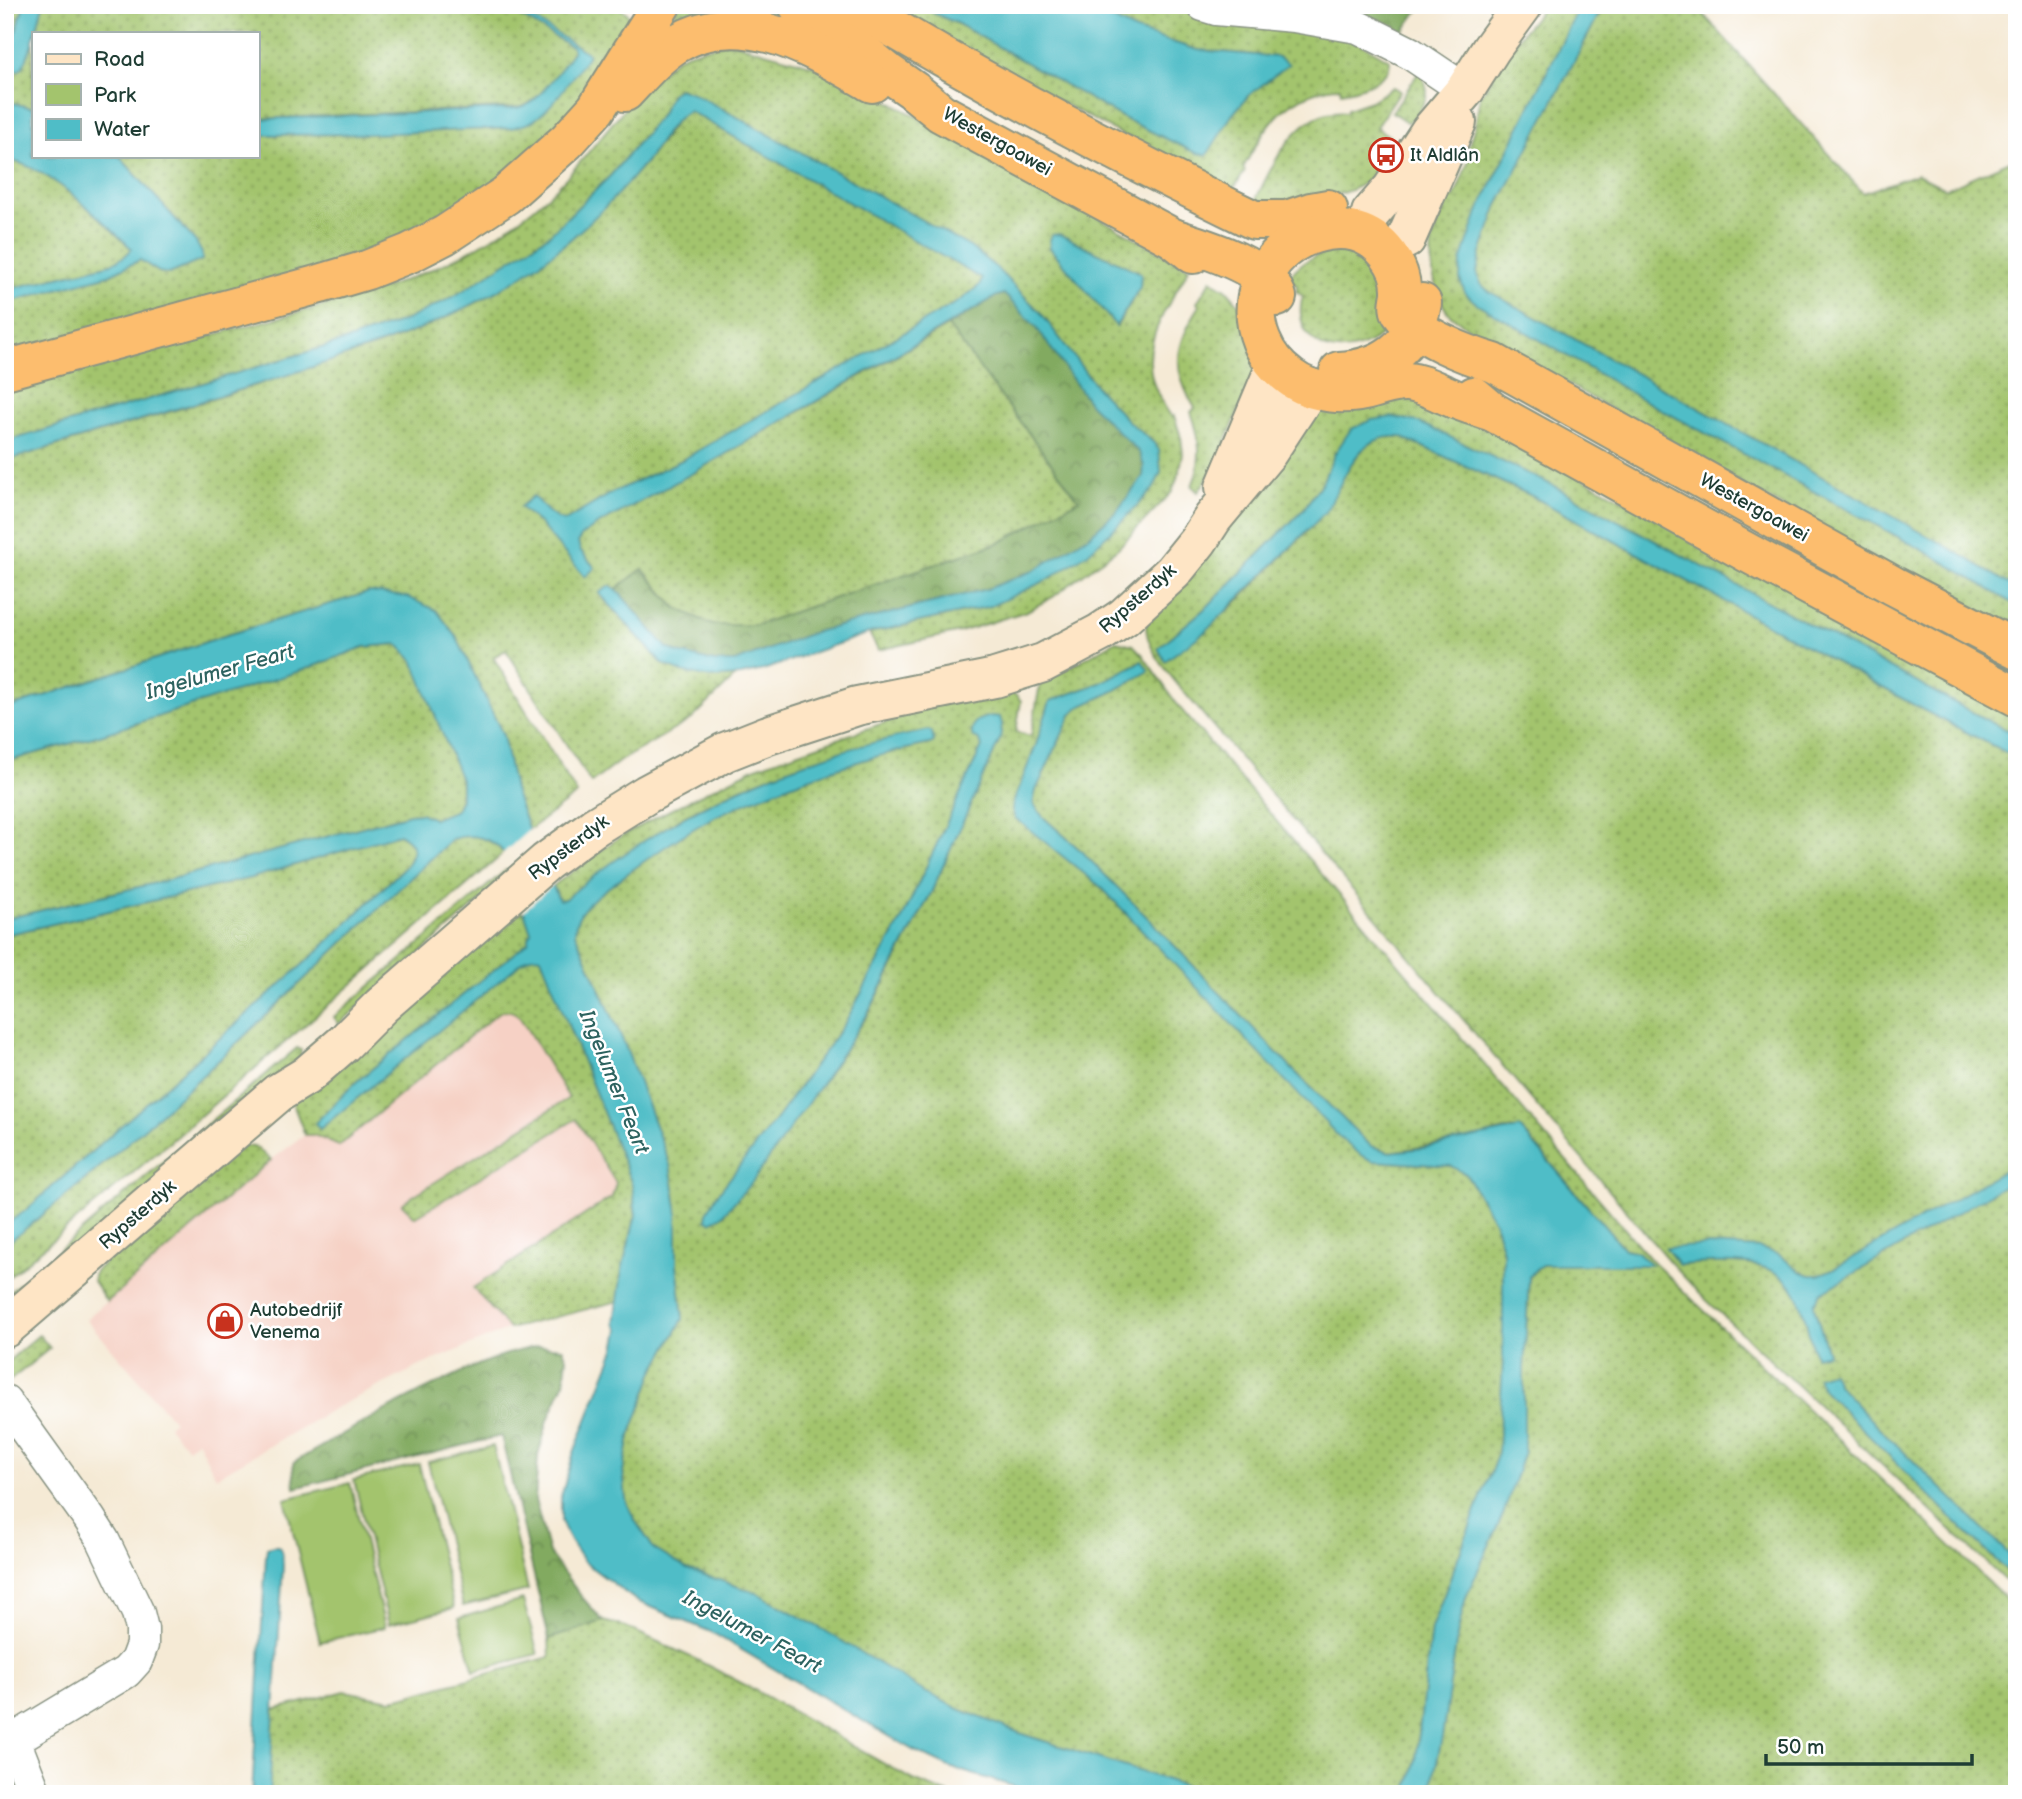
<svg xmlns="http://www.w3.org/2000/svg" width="2022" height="1799" viewBox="0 0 2022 1799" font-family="'Balsamiq Sans',sans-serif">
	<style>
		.built { fill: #f6d1c5 }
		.green { fill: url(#green-dots); stroke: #618050; stroke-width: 2; fill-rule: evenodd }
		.forest { fill: url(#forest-crowns); stroke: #50744a; stroke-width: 2 }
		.pitch { fill: #a3c46d; stroke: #618050; stroke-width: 2 }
		.water { fill: #4fbdc7; stroke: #377d7e; stroke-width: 2 }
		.pier { fill: #f5ead5 }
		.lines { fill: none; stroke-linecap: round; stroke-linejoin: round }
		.street-casing { stroke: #8a9484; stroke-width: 35 }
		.secondary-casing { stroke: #8a9484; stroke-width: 42 }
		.highway-casing { stroke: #8a9484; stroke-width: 42 }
		.street { stroke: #fff; stroke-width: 32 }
		.secondary { stroke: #fee5c5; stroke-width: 38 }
		.highway { stroke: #fcbd6e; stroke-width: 38 }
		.labels { text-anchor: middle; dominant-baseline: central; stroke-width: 5; stroke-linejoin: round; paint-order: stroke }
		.street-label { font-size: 19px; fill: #1f3d34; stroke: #fff }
		.poi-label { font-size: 19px; fill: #1f3d34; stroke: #fff; text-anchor: start }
		.water-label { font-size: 21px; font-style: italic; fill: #2d6360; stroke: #fff }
	</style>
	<defs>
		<pattern id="green-dots" width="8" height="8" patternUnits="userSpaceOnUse" patternTransform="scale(1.75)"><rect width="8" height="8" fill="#a3c46d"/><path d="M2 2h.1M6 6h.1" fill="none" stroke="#84a05a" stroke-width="1.8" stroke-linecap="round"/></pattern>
		<pattern id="forest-crowns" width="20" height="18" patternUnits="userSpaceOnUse" patternTransform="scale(1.75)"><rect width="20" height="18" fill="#82aa60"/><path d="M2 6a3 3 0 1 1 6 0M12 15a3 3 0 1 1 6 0" fill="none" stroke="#6a8c50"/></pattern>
	</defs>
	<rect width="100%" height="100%" fill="#fff"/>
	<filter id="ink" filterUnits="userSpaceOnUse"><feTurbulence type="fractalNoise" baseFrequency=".0143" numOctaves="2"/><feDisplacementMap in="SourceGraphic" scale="14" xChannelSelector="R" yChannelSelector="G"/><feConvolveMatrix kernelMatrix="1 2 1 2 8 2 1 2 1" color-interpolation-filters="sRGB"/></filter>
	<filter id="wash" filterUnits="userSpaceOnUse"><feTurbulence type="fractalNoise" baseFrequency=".00686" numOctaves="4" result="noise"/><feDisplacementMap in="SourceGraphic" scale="28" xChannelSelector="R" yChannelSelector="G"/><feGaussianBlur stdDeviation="1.57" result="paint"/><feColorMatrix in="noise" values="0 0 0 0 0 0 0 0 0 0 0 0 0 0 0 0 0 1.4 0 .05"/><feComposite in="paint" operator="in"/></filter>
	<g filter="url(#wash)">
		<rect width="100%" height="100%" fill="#f5ead5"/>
		<!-- built -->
		<polygon class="built" points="516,967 613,1140 632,1184 509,1329 422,1365 333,1409 216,1477 197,1440 188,1448 168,1426 174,1421 86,1319 271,1160 305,1135"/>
		<!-- green -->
		<g class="green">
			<polygon points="5,5 24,5 8,58 27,58 33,38 33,108 5,101"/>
			<path d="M43,5H502L572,47L573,52C562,69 541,99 522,107L257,119V33H35Z"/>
			<polygon points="511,5 614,5 626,12 635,26 544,150 407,245 5,358 5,303 109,275 140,260 159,272 169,274 202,260 196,242 119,156 257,156 257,135 372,134 512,128 589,55"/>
			<polygon points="678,5 775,5 782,9 825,45 665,40"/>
			<path d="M879,5H934L931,9L933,13L958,24L1127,120L1196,152L1232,115L1248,96L1288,64L1278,57L1198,50L1136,31L1084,5H1171L1208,16L1344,34L1390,60C1391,82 1358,89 1341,92L1340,87C1330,87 1322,89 1313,93C1276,106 1261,135 1243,168L1245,171L1231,193Z"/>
			<path d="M1545,5H1580L1478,212L1465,293L1476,303L1647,402L1934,556L2017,606V641L1515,354C1495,342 1473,332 1454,318C1436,305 1429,264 1432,243C1435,227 1444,212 1450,197L1454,198L1470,157L1466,155L1475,125L1480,96L1518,38Z"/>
			<polygon points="1604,5 1695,5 1863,193 1917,174 1946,189 2017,158 2017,589 1953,550 1490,292 1480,284 1477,272 1481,253 1497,207"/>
			<path d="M730,42L836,72L1189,268C1169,307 1134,346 1158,394C1162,402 1166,410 1172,417L1174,416L1181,437L1183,454L1179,474L1172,492L1118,548L1053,597L1027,611L960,632L878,650L869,633L991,606L1154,443L1128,421L1098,389L1040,312L994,266L970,247L750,124L680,88L671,94L660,116L611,175L549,235L453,297L406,320L348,340L5,442V390L364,295C432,272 492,246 547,197C588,160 616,111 658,75C665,69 671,61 679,57C692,50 715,46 730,42ZM1059,234L1141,273L1140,287L1117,326L1050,248Z"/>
			<path d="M1419,72C1434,94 1425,101 1413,120L1411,119L1408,123L1392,112Z"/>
			<path d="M1393,87L1400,91L1376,127L1393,139L1380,158L1383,161C1377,168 1373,176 1365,182C1341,201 1284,202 1253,205C1272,167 1296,106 1347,112V109L1371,101Z"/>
			<path d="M689,111L974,274L982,279L980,285L961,300L680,461L614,492L565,521C552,519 542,505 533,496L520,507L595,568L580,550L578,542L581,536L595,526L693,473L948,326L1079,500L1001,542L756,625H712L675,607L643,569L616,589L610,586L599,594L663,664L711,678L736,676L692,719L620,761L591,783L506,650L493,657L577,794L529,830L514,790L503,735L456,636L436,610L370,592L230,634L5,709V461L213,399L380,345L430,325L484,299L564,243L604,207L646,162L680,116Z"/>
			<path d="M5,160C48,163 101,221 132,249L125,256L111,264L5,290Z"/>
			<path d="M1333,251C1368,252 1389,274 1375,308L1382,313L1380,320L1389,328C1368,350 1328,362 1307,333C1300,322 1299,308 1303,296L1296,292L1297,285L1288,278C1300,262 1314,255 1333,251Z"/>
			<path d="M1211,280L1226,289L1239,304L1257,367L1215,467L1198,492L1192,486C1203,461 1200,437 1191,412L1195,408C1171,369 1175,345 1199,307L1197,302Z"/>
			<path d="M1421,395L2017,704V734L1998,726L1912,680L1552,485L1418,422L1335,453L1323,481L1303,510L1208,606L1158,648L1230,609L1312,526L1361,450L1378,439L1387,436L1401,437L1530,495L1925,711L2017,758V1163L1835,1268L1819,1275H1810L1800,1271L1779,1255L1760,1248L1710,1245L1667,1249L1679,1265C1715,1263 1774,1254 1796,1292C1806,1311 1808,1336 1815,1356L1828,1352L1814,1307V1303L1821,1293L2017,1178V1562L1868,1417L1837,1384L1832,1373L1818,1377L1823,1390L1835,1402L1965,1531L2017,1580V1592L1700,1294L1670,1262L1177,684C1163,665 1141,642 1147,616L1316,411L1329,407Z"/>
			<path d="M1116,641L1133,645L1142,654L1179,707L1653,1262L2017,1609V1794H1430L1442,1737L1458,1630L1466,1597L1504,1512L1524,1451V1368L1529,1277L1536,1269L1542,1265H1650L1638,1252L1624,1249L1526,1134L1512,1128L1470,1139L1390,1152L1371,1146L1293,1070L1150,920L1078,848L1043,817L1033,803L1036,790L1071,715L1077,708L1112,692L1148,671L1142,661L1100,683L1050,701L1036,745L1013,803L1102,888L1373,1161L1451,1166L1466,1174L1494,1221L1503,1251V1362L1498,1453L1431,1629L1416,1759L1406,1794H1211L1025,1735L961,1710L923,1691L871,1659L757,1593L687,1569L654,1549L634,1519L626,1500L623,1472L630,1436L654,1371L683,1319L677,1265V1207L670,1165L624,1043L575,933C574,908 603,892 620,879C648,858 675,839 705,822C728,809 753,800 777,790C827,770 878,754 930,744L780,772L743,787L685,815L624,855L565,899L559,900L553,886L618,838L668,811L756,767L930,707L1007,690L1017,696L1021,701L1016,732L1031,736L1040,684ZM1000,739L931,893L868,1015L817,1090L717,1195L779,1115L845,1023L902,919L982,747L980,741Z"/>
			<path d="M398,644L413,660L456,763C462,780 463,793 456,811L434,819L420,813L410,814L168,880L5,919V762L100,735L306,669L364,647Z"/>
			<path d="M399,834C417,843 416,852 405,867L316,953L25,1211L5,1225V935L251,878Z"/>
			<path d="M464,835C478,835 496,842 504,853L178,1135L5,1280V1245C164,1121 305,976 452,839Z"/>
			<polygon points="506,870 509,876 339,1024 334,1017"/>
			<path d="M519,905L522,913L524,911L531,932L528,942L356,1082L529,957L536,955L541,957L632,1184L636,1215L622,1270L619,1301L509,1329L473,1288L612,1197L616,1183L576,1119L415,1217L402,1204L413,1196L569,1098L519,1016C511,1009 504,1009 495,1015L339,1146L314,1135H305L292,1101Z"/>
			<polygon points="297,1048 301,1050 301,1057 5,1312 5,1296"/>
			<polygon points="240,1144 257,1148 271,1160 107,1302 93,1281 95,1271"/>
			<polygon points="39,1335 50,1348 8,1382 5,1378 5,1364"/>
			<polygon points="603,1621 626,1627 695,1659 749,1687 911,1779 949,1794 269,1794 273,1710 345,1691 391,1700 550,1657 549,1639"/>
		</g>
		<!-- forest -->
		<g class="forest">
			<polygon points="1323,5 1422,5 1402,33"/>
			<polygon points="1005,294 1036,327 1090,404 1139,451 1144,466 1143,477 1116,512 1090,535 1033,571 987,589 815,632 735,662 714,662 678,653 667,648 616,589 642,569 675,607 712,625 756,625 1001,542 1079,500 948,326 997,296"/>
			<path d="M540,1346L562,1348L567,1358L564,1383L548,1420L538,1456L535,1500L549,1553L581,1596L603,1621L549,1639L501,1436L295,1488L293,1463C341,1435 388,1407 439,1383C472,1367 504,1352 540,1346Z"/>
		</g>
		<!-- pitch -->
		<g class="pitch">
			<polygon points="493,1446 528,1590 463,1606 428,1462"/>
			<polygon points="419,1464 454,1608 389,1624 354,1480"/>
			<polygon points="350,1483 385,1627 320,1642 285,1499"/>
			<polygon points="523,1600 538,1654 474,1671 459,1618"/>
		</g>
		<!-- water -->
		<g class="water">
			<path d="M24,5H43C40,17 28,62 21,69C18,72 15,70 10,69L7,64Z"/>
			<path d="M502,5H511L589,54C575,73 550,113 529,123C524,125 518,126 512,128L372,134L257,135V119L507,109C515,108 523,108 529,104C542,95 564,65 573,52L572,47Z"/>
			<polygon points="934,5 1084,5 1136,31 1198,50 1278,57 1289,64 1248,96 1232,115 1207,155 1196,153 1127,120 958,24 933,13 931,9"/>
			<polygon points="1580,5 1604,5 1497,207 1481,253 1477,272 1480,284 1490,292 1953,550 2017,589 2017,606 1934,556 1647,402 1476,303 1465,293 1460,279 1461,262 1478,212"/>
			<path d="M678,88L693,93L750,124L970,247L994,266L1040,312L1098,389L1128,421L1154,443L1159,450L1161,472L1154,488L1125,518L1088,553L1047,580L991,606L869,633L763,670L736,676L711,678L682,672L663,664L599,593L610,586L616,589L667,648L678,653L714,662H735L815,632L987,589L1033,571L1090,535L1116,512L1143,477L1144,466L1139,452L1090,404L1036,327L1004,294L997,296L693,473L595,526L581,536L578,542L580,550L595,568L585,577L539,523L520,507L533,496C542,505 552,519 565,521L614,492L680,461L961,300L980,285L982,279L689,111C669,121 659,146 645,163C610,205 566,247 520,277C444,326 360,352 275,379C185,407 95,434 5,461V442L348,340L406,320L453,297L549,235L611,175L660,116L671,94Z"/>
			<path d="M5,101L33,108V156H119L196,242L202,253V260L169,274L159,272L140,260L109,275L5,303V290L111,264L125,256L132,249C103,221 46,163 5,160Z"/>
			<polygon points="1059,234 1141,273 1140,287 1116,326 1050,248 1049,239 1052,235"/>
			<path d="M1393,417L1418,422L1552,485L1912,680L1998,726L2017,734V758L1925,711L1530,495L1401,437C1356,432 1346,478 1327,509C1323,515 1317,521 1312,526L1205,632L1165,661L1158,648L1208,606L1303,510L1323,481L1335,453L1351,429L1371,420Z"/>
			<path d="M370,592L407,597L436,610L456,636L503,735L514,790L533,841L559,900L565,899C644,833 737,782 836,753C867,743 898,737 929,730L932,732L934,742L930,744C878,754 827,770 777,790C753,800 728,809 705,822C675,839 648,858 620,879C603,892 574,908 575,933L624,1043L670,1165L677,1207V1265L683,1319L654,1371L630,1436L623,1472L626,1500L634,1519L654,1549L687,1569L757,1593L824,1630L923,1691L961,1710L1025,1735L1211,1794H1039L949,1767L913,1750L711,1632L637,1601L584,1562L570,1541L561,1521V1497L573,1455L615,1349L619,1330L615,1323L622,1270L636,1215L632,1184L541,957C530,954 524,961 516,967L320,1129L315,1123L356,1082L528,942L531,932L504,853C492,837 471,833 452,839C305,976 164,1121 5,1245V1225L25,1211L316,953L405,867C416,852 416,843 399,834L251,878L5,935V919L168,880L410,814L420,813L434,819L456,810L461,799V780L413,660L397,644L364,647L306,669L100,735L5,762V709L230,634Z"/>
			<polygon points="1142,661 1149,671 1112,692 1077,708 1071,715 1036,790 1033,803 1043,817 1078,848 1150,920 1293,1070 1371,1146 1390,1152 1423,1148 1520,1128 1624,1249 1638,1252 1651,1265 1542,1265 1536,1269 1529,1277 1524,1368 1524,1451 1504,1512 1466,1597 1458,1630 1442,1737 1430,1794 1406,1794 1416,1759 1431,1629 1498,1453 1503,1362 1503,1251 1494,1221 1466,1174 1451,1166 1373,1161 1362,1156 1341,1139 1102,888 1015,818 1012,810 1013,803 1036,745 1050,701 1100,683"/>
			<path d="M991,716L1000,717L1002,724L1000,739L931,893L867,1015L817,1090L753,1181L721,1217L710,1222L706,1219L707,1213L717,1195L779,1115L845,1023L902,919L982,747L980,741L972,736C972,720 976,720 991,716Z"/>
			<path d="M2017,1163V1178L1821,1293L1814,1303V1307L1828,1353L1815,1356C1808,1336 1806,1311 1796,1293C1774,1253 1715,1263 1679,1265L1666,1248L1710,1245L1760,1248L1779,1255L1800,1271L1810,1275H1819L1835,1268Z"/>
			<polygon points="1832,1372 1837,1384 1868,1417 2017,1562 2017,1580 1965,1531 1823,1390 1817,1377"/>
			<polygon points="273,1546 278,1546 282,1551 283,1566 269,1794 252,1794 266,1556 267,1548"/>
		</g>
		<!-- pier -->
		<polygon class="pier" points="531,828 555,883 523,912 501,855"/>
	</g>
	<g filter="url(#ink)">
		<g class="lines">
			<!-- street casing -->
			<g class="street-casing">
				<g id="street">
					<polyline points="1203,5 1216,9 1294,16 1358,27 1410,53 1465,90"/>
					<polyline points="5,1401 89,1518 103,1540 138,1613 142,1629 142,1645 136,1661 126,1672 5,1745"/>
					<polyline points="14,1740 35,1794"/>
				</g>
			</g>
			<!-- secondary casing -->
			<g class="secondary-casing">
				<g id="secondary">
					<polyline points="1371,213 1392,189 1430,131 1465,90 1491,49 1523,5"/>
					<polyline points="1406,239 1457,122"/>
					<polyline points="1225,487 1276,365"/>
					<polyline points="5,1328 278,1093 306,1076 343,1044 381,1006 546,862 594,827 647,794 725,752 768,735 857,706 995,678 1043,663 1100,633 1124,617 1173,572 1198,541 1213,518 1268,452 1310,388"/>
				</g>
			</g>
			<!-- highway casing -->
			<g class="highway-casing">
				<g id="highway">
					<polyline points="798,5 827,23 887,72 913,90 941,113 1173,238 1193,254"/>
					<path d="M855,5C983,83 1120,155 1254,220H1287L1311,212L1328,209"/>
					<path d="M625,92C641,75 656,57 676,44C743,3 814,50 872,83"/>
					<path d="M1173,238C1201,247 1268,266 1277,297"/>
					<polyline points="5,370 320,284 367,270 410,253 445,235 506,195 567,141 596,109 661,5"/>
					<path d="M1339,371C1381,369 1415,347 1422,303"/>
					<polyline points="1474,396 1493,412 1748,553 2017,697"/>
					<path d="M1493,412C1478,407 1462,403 1448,396C1435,391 1422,383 1408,382C1395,381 1384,386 1372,389C1346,397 1312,394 1290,377C1235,337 1248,254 1314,234C1328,230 1342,228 1356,232C1381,239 1402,266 1401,292C1401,299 1397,306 1401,313C1417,336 1467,355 1494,363L1894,586L2017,650"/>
				</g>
			</g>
			<!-- street -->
			<use href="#street" class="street"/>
			<!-- secondary -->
			<use href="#secondary" class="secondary"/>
			<!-- highway -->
			<use href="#highway" class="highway"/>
		</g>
	</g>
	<!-- icons -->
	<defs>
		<g id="bus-ring" transform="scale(1.75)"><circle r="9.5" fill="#fff" stroke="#c8321e" stroke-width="1.5"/><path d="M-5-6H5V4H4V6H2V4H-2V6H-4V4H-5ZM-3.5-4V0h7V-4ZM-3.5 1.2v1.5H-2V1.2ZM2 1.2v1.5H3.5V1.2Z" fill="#c8321e"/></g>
		<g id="shop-ring" transform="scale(1.75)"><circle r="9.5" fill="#fff" stroke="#c8321e" stroke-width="1.5"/><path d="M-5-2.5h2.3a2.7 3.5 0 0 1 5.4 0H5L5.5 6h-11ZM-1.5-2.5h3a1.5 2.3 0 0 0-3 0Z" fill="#c8321e"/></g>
	</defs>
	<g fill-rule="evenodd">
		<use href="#bus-ring" x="1386" y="155"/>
		<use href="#shop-ring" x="225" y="1321"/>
	</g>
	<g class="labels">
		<!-- street labels -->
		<g class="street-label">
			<text transform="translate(997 142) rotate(29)">Westergoawei</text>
			<text transform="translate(1754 508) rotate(29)">Westergoawei</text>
			<text transform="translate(1138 599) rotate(-41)">Rypsterdyk</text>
			<text transform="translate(569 848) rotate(-37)">Rypsterdyk</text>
			<text transform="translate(138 1215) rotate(-41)">Rypsterdyk</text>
		</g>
		<!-- poi labels -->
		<g class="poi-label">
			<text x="1410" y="155">It Aldlân</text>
			<text x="250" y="1310">Autobedrijf<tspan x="250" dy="22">Venema</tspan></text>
		</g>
		<!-- water labels -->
		<g class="water-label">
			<text transform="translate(220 672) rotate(-16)">Ingelumer Feart</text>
			<text transform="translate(614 1082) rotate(68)">Ingelumer Feart</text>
			<text transform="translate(752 1632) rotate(28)">Ingelumer Feart</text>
		</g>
	</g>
	<!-- margin -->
	<rect width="2022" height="1799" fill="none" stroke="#fff" stroke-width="28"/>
	<!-- legend -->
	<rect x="32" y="32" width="228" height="126" fill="#ffffff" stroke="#a5b1ae" stroke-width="2"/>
	<rect x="46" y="54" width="35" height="10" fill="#fee5c5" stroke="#a5b1ae" stroke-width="2"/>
	<text x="94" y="66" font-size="21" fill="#1f3d34">Road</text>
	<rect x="46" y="84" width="35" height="21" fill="#a3c46d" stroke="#a5b1ae" stroke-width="2"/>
	<text x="94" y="102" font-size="21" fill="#1f3d34">Park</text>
	<rect x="46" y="119" width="35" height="21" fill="#4fbdc7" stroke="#a5b1ae" stroke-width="2"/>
	<text x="94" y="136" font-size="21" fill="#1f3d34">Water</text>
	<!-- scale -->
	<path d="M1766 1754v10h206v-10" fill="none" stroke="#1f3d34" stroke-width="3.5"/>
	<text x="1777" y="1754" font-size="21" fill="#1f3d34" stroke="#ffffff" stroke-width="5" paint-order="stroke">50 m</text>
</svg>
